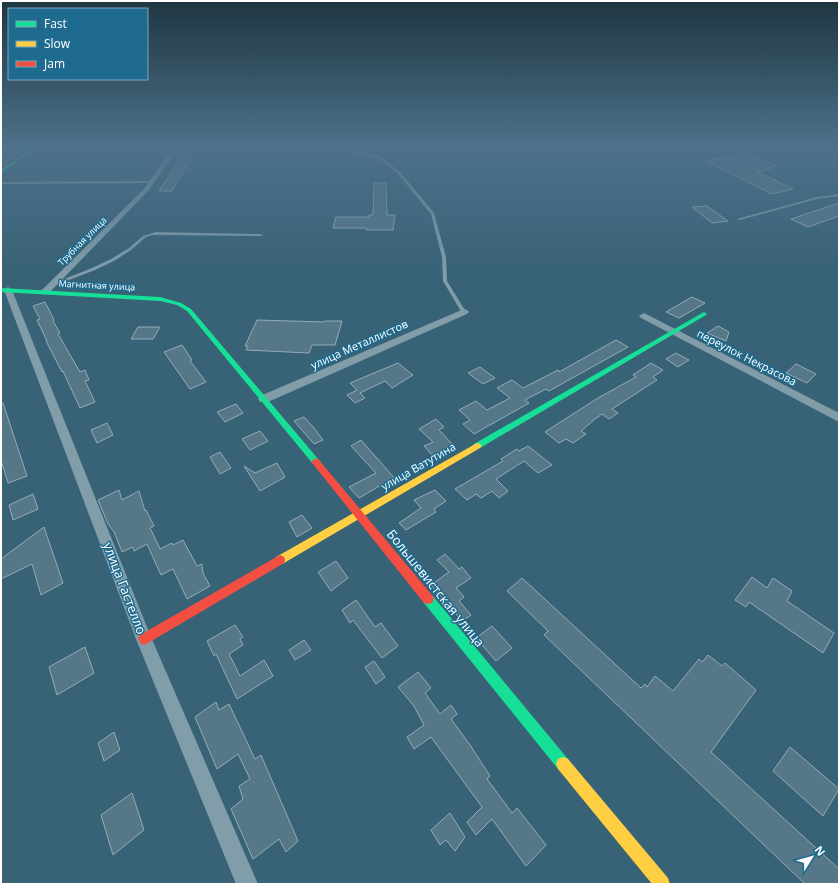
<svg xmlns="http://www.w3.org/2000/svg" width="840" height="885" viewBox="0 0 840 885" font-family="'Open Sans',sans-serif">
	<style>
		.building { fill: #567787; stroke: #94acb7 }
		.lines { fill: none; stroke-linecap: round; stroke-linejoin: round }
		.lane { fill: #809da9; fill-rule: evenodd }
		.street { fill: #809da9; fill-rule: evenodd }
		.fast { fill: #16e098; fill-rule: evenodd }
		.slow { fill: #ffcf43; fill-rule: evenodd }
		.jam { fill: #f24e42; fill-rule: evenodd }
		.tram { stroke: #8da6b2; stroke-width: 1 }
		.labels { text-anchor: middle; dominant-baseline: central; stroke-width: 3; stroke-linejoin: round; paint-order: stroke }
		.far-street-label { font-size: 9px; fill: #fff; stroke: #1f6b8f }
		.street-label { font-size: 11px; fill: #fff; stroke: #1f6b8f }
		.near-street-label { font-size: 13px; fill: #fff; stroke: #1f6b8f }
	</style>
	<rect width="100%" height="100%" fill="#386276"/>
	<!-- building -->
	<g class="building">
		<polygon points="749,154 777,166 758,172 793,189 772,194 706,161"/>
		<polygon points="183,155 190,160 172,191 159,191"/>
		<polygon points="374,183 386,183 387,215 395,215 393,230 366,230 366,228 333,228 336,217 369,217 369,215 373,215"/>
		<polygon points="839,203 839,216 808,227 791,219"/>
		<polygon points="707,206 728,221 712,223 692,207"/>
		<polygon points="692,297 705,303 679,318 666,312"/>
		<polygon points="45,302 54,320 53,321 60,333 58,334 80,372 85,370 89,380 85,381 95,402 80,408 63,371 62,372 46,341 47,341 37,320 40,319 33,306"/>
		<polygon points="257,320 324,322 325,321 342,321 335,345 312,345 309,353 246,350 248,346 245,346"/>
		<polygon points="718,326 729,332 726,341 707,333"/>
		<polygon points="138,327 160,327 153,339 131,339"/>
		<polygon points="616,340 628,347 549,391 546,389 525,400 529,403 474,434 463,424 470,420 459,410 476,401 487,410 510,398 497,388 512,380 523,388 558,370 559,372"/>
		<polygon points="182,345 192,360 190,361 206,382 190,389 164,352"/>
		<polygon points="676,353 689,360 678,367 666,359"/>
		<polygon points="398,363 413,375 392,388 385,381 360,393 365,398 355,403 347,395 357,390 350,383"/>
		<polygon points="651,363 663,370 653,377 657,380 612,409 618,413 609,419 602,414 595,419 581,431 586,434 573,443 566,439 559,443 545,432 598,398 636,377 633,375"/>
		<polygon points="796,364 816,374 807,383 786,373"/>
		<polygon points="480,367 495,378 483,384 468,373"/>
		<polygon points="1,403 3,403 27,476 8,483 1,460"/>
		<polygon points="236,404 243,413 225,422 217,412"/>
		<polygon points="304,417 314,428 323,440 314,444 294,421"/>
		<polygon points="436,419 444,427 439,430 454,446 433,456 424,446 433,442 419,429"/>
		<polygon points="107,423 113,435 97,443 91,430"/>
		<polygon points="260,431 268,441 250,450 242,439"/>
		<polygon points="361,440 397,481 384,488 381,485 359,498 349,487 376,473 351,446"/>
		<polygon points="528,446 552,465 538,473 524,461 496,479 508,491 499,498 492,491 481,498 476,494 467,500 455,489 503,461 501,459 517,449 519,451"/>
		<polygon points="220,452 231,468 220,474 210,457"/>
		<polygon points="277,463 285,477 260,491 244,466 255,473"/>
		<polygon points="119,490 122,500 139,491 145,511 146,510 154,526 150,528 160,549 172,543 173,545 183,540 197,566 202,564 203,573 210,586 187,599 173,569 161,575 147,544 134,551 133,547 122,552 114,532 108,524 98,500"/>
		<polygon points="435,490 446,501 434,509 436,512 406,530 399,523 421,508 414,500"/>
		<polygon points="33,494 38,509 13,520 9,505"/>
		<polygon points="302,515 312,528 297,537 289,522"/>
		<polygon points="44,527 63,583 41,595 32,564 1,579 1,559"/>
		<polygon points="445,554 459,569 462,567 471,578 456,588 464,597 459,601 471,615 462,621 431,585 449,572 437,560"/>
		<polygon points="336,561 348,578 331,591 318,572"/>
		<polygon points="752,577 767,588 773,578 792,591 787,601 834,633 823,653 749,602 746,607 735,600"/>
		<polygon points="522,578 641,688 645,684 647,687 655,676 673,691 699,659 702,662 708,655 722,666 725,663 756,690 711,752 839,869 839,884 805,884 544,635 548,631 507,591"/>
		<polygon points="356,600 375,627 381,623 398,646 382,658 353,620 350,623 342,610"/>
		<polygon points="235,625 243,637 240,639 243,645 229,654 240,676 264,660 273,676 237,699 216,654 214,656 207,641"/>
		<polygon points="492,626 512,648 496,661 476,638"/>
		<polygon points="304,640 311,650 295,660 289,650"/>
		<polygon points="85,647 94,673 57,695 49,667"/>
		<polygon points="374,661 385,677 376,684 365,667"/>
		<polygon points="418,672 431,688 425,693 440,714 451,705 457,714 451,719 470,745 490,776 487,779 512,813 517,808 546,845 526,866 492,819 476,835 467,822 482,807 431,737 414,749 407,737 424,725 414,706 398,687"/>
		<polygon points="216,702 219,710 229,704 255,759 261,755 298,841 286,852 279,839 253,859 231,809 243,799 239,786 250,779 238,754 217,769 195,717"/>
		<polygon points="114,732 120,750 104,761 98,743"/>
		<polygon points="790,747 839,789 823,816 773,771"/>
		<polygon points="132,793 144,830 113,855 101,815"/>
		<polygon points="450,813 465,837 455,851 446,840 440,845 431,830"/>
	</g>
	<g class="lines">
		<!-- lane -->
		<g class="lane">
			<polygon points="324,148 330,148 379,155 400,172 434,213 446,257 447,281 466,312 466,313 462,313 443,281 442,257 431,214 398,174 377,157 325,149"/>
			<polygon points="153,181 154,182 152,183 1,184 1,182"/>
			<polygon points="839,194 839,196 817,199 740,220 737,219 817,197"/>
			<polygon points="156,232 261,234 263,235 261,236 152,235 146,237 131,250 114,261 95,270 56,285 52,284 92,268 111,259 129,248 143,236"/>
		</g>
		<!-- street -->
		<g class="street">
			<polygon points="173,148 179,148 148,191 48,294 42,294 41,292 42,290 144,189"/>
			<polygon points="835,148 839,148 839,151"/>
			<polygon points="8,287 12,290 151,637 258,884 236,884 136,639 4,290"/>
			<polygon points="464,309 467,310 469,312 467,314 268,402 260,402 258,399 260,396"/>
			<polygon points="644,313 839,413 839,422 641,318 639,316"/>
		</g>
		<!-- fast -->
		<g class="fast">
			<polygon points="7,148 12,148 1,155 1,152"/>
			<polygon points="31,148 36,148 1,173 1,170"/>
			<polygon points="1,288 160,297 181,303 191,309 319,460 321,462 319,464 313,464 187,311 177,305 160,301 1,292"/>
			<polygon points="704,312 707,314 706,315 480,448 474,448 472,446 474,444"/>
			<polygon points="428,594 432,595 568,759 570,764 568,769 563,771 558,769 424,603 422,599 424,595"/>
		</g>
		<!-- slow -->
		<g class="slow">
			<polygon points="477,443 480,444 482,446 480,448 284,563 280,565 276,563 275,560 276,557"/>
			<polygon points="563,757 568,759 668,878 670,884 652,884 558,769 556,764 558,759"/>
		</g>
		<!-- jam -->
		<g class="jam">
			<polygon points="316,458 319,460 432,595 434,599 432,603 428,604 424,603 313,464 311,462 313,460"/>
			<polygon points="280,555 284,557 285,560 284,563 148,643 144,645 140,643 138,639 140,635"/>
		</g>
		<!-- tram -->
		<polyline class="tram" points="1,166 23,148"/>
	</g>
	<!-- sky -->
	<linearGradient id="sky" x2="0" y2="1"><stop stop-color="#1f3641"/><stop offset="0.54" stop-color="#4d718a"/><stop offset="1" stop-color="#4d718a" stop-opacity="0"/></linearGradient>
	<rect width="840" height="272" fill="url(#sky)"/>
	<g class="labels">
		<!-- far-street labels -->
		<g class="far-street-label">
			<text transform="translate(82 241) rotate(-45)">Трубная улица</text>
			<text transform="translate(97 285) rotate(3)">Магнитная улица</text>
		</g>
		<!-- street labels -->
		<g class="street-label">
			<text transform="translate(359 344) rotate(-24)">улица Металлистов</text>
			<text transform="translate(747 357) rotate(27)">переулок Некрасова</text>
			<text transform="translate(418 466) rotate(-30)">улица Ватутина</text>
		</g>
		<!-- near-street labels -->
		<g class="near-street-label">
			<text transform="translate(125 588) rotate(69)">улица Гастелло</text>
			<text transform="translate(436 588) rotate(51)">Большевистская улица</text>
		</g>
	</g>
	<!-- border -->
	<rect width="840" height="885" fill="none" stroke="#ffffff" stroke-width="4"/>
	<!-- legend -->
	<rect x="8" y="8" width="140" height="72" fill="#1f6b8f" stroke="#79a6bc"/>
	<rect x="16" y="21" width="20" height="6" fill="#16e098" stroke="#79a6bc"/>
	<text x="44" y="28" font-size="12" fill="#ffffff">Fast</text>
	<rect x="16" y="41" width="20" height="6" fill="#ffcf43" stroke="#79a6bc"/>
	<text x="44" y="48" font-size="12" fill="#ffffff">Slow</text>
	<rect x="16" y="61" width="20" height="6" fill="#f24e42" stroke="#79a6bc"/>
	<text x="44" y="68" font-size="12" fill="#ffffff">Jam</text>
	<!-- north arrow -->
	<g transform="translate(812 857) rotate(53)" stroke="#1f6b8f" stroke-width="3" paint-order="stroke">
	<path d="M0-3L7 15L0 10L-7 15Z" fill="#ffffff"/>
	<text y="-6" font-size="11" font-weight="bold" text-anchor="middle" fill="#ffffff">N</text>
	</g>
</svg>
